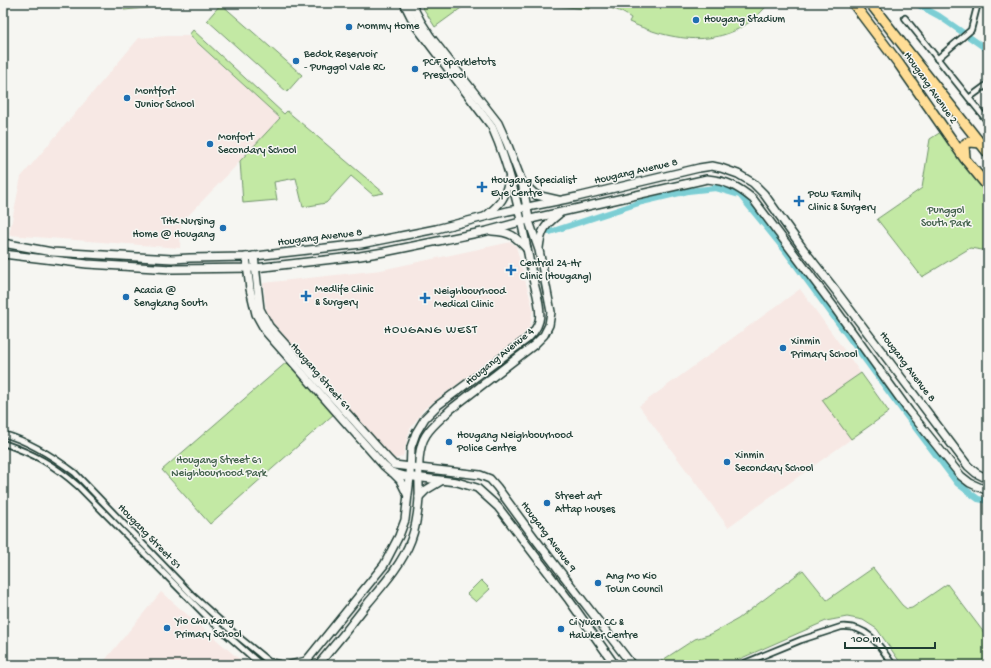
<svg xmlns="http://www.w3.org/2000/svg" width="991" height="668" viewBox="0 0 991 668" font-family="'Gochi Hand',sans-serif">
	<style>
		.built { fill: #f7e8e4 }
		.green { fill: #c3e9a4; stroke: #71936c }
		.lines { fill: none; stroke-linecap: round; stroke-linejoin: round }
		.canal { stroke: #7cced4; stroke-width: 6 }
		.street-casing { stroke: #1f3d34; stroke-width: 8 }
		.secondary-casing { stroke: #1f3d34; stroke-width: 10 }
		.highway-casing { stroke: #1f3d34; stroke-width: 12 }
		.street { stroke: #f6f6f2; stroke-width: 4.5 }
		.secondary { stroke: #f6f6f2; stroke-width: 7 }
		.highway { stroke: #ffdd96; stroke-width: 9 }
		.poi-dot { fill: #1f6fb2; stroke: #f6f6f2; stroke-width: 1.5 }
		.labels { text-anchor: middle; dominant-baseline: central; stroke-width: 3; stroke-linejoin: round; paint-order: stroke }
		.poi-label { font-size: 11px; fill: #1f3d34; stroke: #f6f6f2; text-anchor: start }
		.street-label { font-size: 11px; fill: #1f3d34; stroke: #f6f6f2 }
		.park-label { font-size: 11px; fill: #405f4a; stroke: #f6f6f2 }
		.neighbourhood-label { font-size: 12px; letter-spacing: 1px; fill: #1f3d34; stroke: #f6f6f2 }
	</style>
	<rect width="100%" height="100%" fill="#f6f6f2"/>
	<filter id="ink" filterUnits="userSpaceOnUse"><feTurbulence type="fractalNoise" baseFrequency=".025" numOctaves="2"/><feDisplacementMap in="SourceGraphic" scale="8" xChannelSelector="R" yChannelSelector="G"/><feConvolveMatrix kernelMatrix="1 2 1 2 8 2 1 2 1" color-interpolation-filters="sRGB"/></filter>
	<g filter="url(#ink)">
		<!-- built -->
		<g class="built">
			<polygon points="168,36 189,36 280,118 233,169 181,223 180,248 9,235 21,177 139,38"/>
			<polygon points="511,242 516,246 533,309 530,326 521,337 424,409 410,429 403,456 394,460 267,316 263,283 381,270"/>
			<polygon points="800,289 889,412 728,527 639,406"/>
			<polygon points="161,592 246,665 101,665"/>
		</g>
		<!-- green -->
		<g class="green">
			<polygon points="123,3 201,3 124,10"/>
			<polygon points="420,3 468,3 435,27"/>
			<path d="M555,3H769C732,50 678,44 629,22L631,18C618,8 606,7 591,5L590,9L555,6Z"/>
			<polygon points="221,4 302,75 287,92 207,20"/>
			<polygon points="193,30 284,114 287,111 384,193 373,195 351,176 326,203 303,207 296,178 274,182 277,200 243,203 240,161 280,118 189,35"/>
			<polygon points="944,130 988,188 988,251 970,248 922,277 877,219 922,188 930,139"/>
			<polygon points="288,361 335,413 210,524 162,470"/>
			<polygon points="861,373 889,412 851,439 822,400"/>
			<polygon points="873,568 902,605 907,609 912,608 947,584 988,638 988,665 902,665 877,629 863,620 847,617 826,621 726,665 655,665 695,639 711,634 738,619 803,570 827,600"/>
			<polygon points="481,580 490,589 476,602 467,594"/>
		</g>
		<g class="lines">
			<!-- canal -->
			<g class="canal">
				<polyline points="915,3 939,16 988,50"/>
				<polyline points="550,232 642,202 688,191 716,188 740,195 784,249 905,414 957,483 978,499 988,501"/>
			</g>
			<!-- street casing -->
			<g class="street-casing">
				<g id="street">
					<polyline points="905,18 988,122"/>
					<polyline points="937,59 971,30 978,3"/>
					<polyline points="969,98 988,84"/>
					<path d="M3,434C29,441 54,457 75,473L193,596L235,634L273,665"/>
					<path d="M3,443C34,454 53,464 78,486L208,618L261,665"/>
					<path d="M740,665L801,640L841,627C868,625 880,646 893,665"/>
				</g>
			</g>
			<!-- secondary casing -->
			<g class="secondary-casing">
				<g id="secondary">
					<polyline points="522,182 536,195 558,200"/>
					<path d="M486,216C501,203 505,199 509,179"/>
					<path d="M492,231C511,232 515,236 527,249"/>
					<polyline points="3,243 52,252 172,259 190,258 246,257 361,244 436,229 508,211 577,197 699,168 712,166 721,168 738,174 753,183 764,194 804,250 836,291 968,466 976,473 988,479"/>
					<path d="M539,248C541,230 545,225 559,214"/>
					<path d="M3,254L87,264L172,269L255,268L360,256L384,252L487,231L535,218L707,179C727,181 737,186 753,199L834,307L909,411L961,476L970,483L988,491"/>
					<polyline points="254,256 260,309 269,326 389,460 394,465 480,475 490,479 497,487 533,536 632,665"/>
					<polyline points="246,257 250,289 256,314 266,332 384,466 391,472 405,476 457,482 477,488 498,507 569,600 615,665"/>
					<polyline points="393,473 400,480 407,494"/>
					<polyline points="419,497 426,490 441,481"/>
					<polyline points="271,663 281,665"/>
					<polyline points="290,665 306,661"/>
					<path d="M303,665L384,565L399,536L405,520L410,477L411,447L416,433L425,418L437,406L527,339C532,334 537,329 539,321C542,309 536,292 533,279C523,228 513,174 492,127L415,25L404,3"/>
					<path d="M318,665C335,645 352,624 368,603C384,584 402,564 411,540C416,527 418,513 419,498C420,480 415,452 426,435C432,425 443,417 451,409L534,345L544,335L549,325L551,312L539,250L530,224L522,182L507,143L498,123L430,36L421,22L411,3"/>
				</g>
			</g>
			<!-- highway casing -->
			<g class="highway-casing">
				<g id="highway">
					<polyline points="853,3 899,64 965,159 988,187"/>
					<polyline points="870,3 988,153"/>
					<polyline points="965,157 964,146 966,143 970,142 981,143"/>
				</g>
			</g>
			<!-- street -->
			<use href="#street" class="street"/>
			<!-- secondary -->
			<use href="#secondary" class="secondary"/>
			<!-- highway -->
			<use href="#highway" class="highway"/>
		</g>
	</g>
	<!-- markers -->
	<g class="poi-dot">
		<circle cx="696" cy="20" r="4"/>
		<circle cx="349" cy="27" r="4"/>
		<circle cx="296" cy="61" r="4"/>
		<circle cx="415" cy="69" r="4"/>
		<circle cx="127" cy="98" r="4"/>
		<circle cx="210" cy="144" r="4"/>
		<path d="M480 181h4v4h4v4h-4v4h-4v-4h-4v-4h4z"/>
		<path d="M797 195h4v4h4v4h-4v4h-4v-4h-4v-4h4z"/>
		<circle cx="223" cy="228" r="4"/>
		<path d="M509 264h4v4h4v4h-4v4h-4v-4h-4v-4h4z"/>
		<path d="M304 290h4v4h4v4h-4v4h-4v-4h-4v-4h4z"/>
		<circle cx="126" cy="297" r="4"/>
		<path d="M423 292h4v4h4v4h-4v4h-4v-4h-4v-4h4z"/>
		<circle cx="783" cy="348" r="4"/>
		<circle cx="449" cy="442" r="4"/>
		<circle cx="727" cy="462" r="4"/>
		<circle cx="547" cy="503" r="4"/>
		<circle cx="598" cy="583" r="4"/>
		<circle cx="167" cy="628" r="4"/>
		<circle cx="561" cy="629" r="4"/>
	</g>
	<g class="labels">
		<!-- poi labels -->
		<g class="poi-label">
			<text x="704" y="20">Hougang Stadium</text>
			<text x="357" y="27">Mommy Home</text>
			<text x="304" y="55">Bedok Reservoir<tspan x="304" dy="13">- Punggol Vale RC</tspan></text>
			<text x="423" y="63">PCF Sparkletots<tspan x="423" dy="13">Preschool</tspan></text>
			<text x="135" y="92">Montfort<tspan x="135" dy="13">Junior School</tspan></text>
			<text x="218" y="138">Monfort<tspan x="218" dy="13">Secondary School</tspan></text>
			<text x="491" y="181">Hougang Specialist<tspan x="491" dy="13">Eye Centre</tspan></text>
			<text x="808" y="195">Pow Family<tspan x="808" dy="13">Clinic &amp; Surgery</tspan></text>
			<text x="215" y="222" text-anchor="end">THK Nursing<tspan x="215" dy="13">Home @ Hougang</tspan></text>
			<text x="520" y="264">Central 24-Hr<tspan x="520" dy="13">Clinic (Hougang)</tspan></text>
			<text x="315" y="290">Medlife Clinic<tspan x="315" dy="13">&amp; Surgery</tspan></text>
			<text x="134" y="291">Acacia @<tspan x="134" dy="13">Sengkang South</tspan></text>
			<text x="434" y="292">Neighbourhood<tspan x="434" dy="13">Medical Clinic</tspan></text>
			<text x="791" y="342">Xinmin<tspan x="791" dy="13">Primary School</tspan></text>
			<text x="457" y="436">Hougang Neighbourhood<tspan x="457" dy="13">Police Centre</tspan></text>
			<text x="735" y="456">Xinmin<tspan x="735" dy="13">Secondary School</tspan></text>
			<text x="555" y="497">Street art<tspan x="555" dy="13">Attap houses</tspan></text>
			<text x="606" y="577">Ang Mo Kio<tspan x="606" dy="13">Town Council</tspan></text>
			<text x="175" y="622">Yio Chu Kang<tspan x="175" dy="13">Primary School</tspan></text>
			<text x="569" y="623">Ci Yuan CC &amp;<tspan x="569" dy="13">Hawker Centre</tspan></text>
		</g>
		<!-- street labels -->
		<g class="street-label">
			<text transform="translate(930 88) rotate(55)">Hougang Avenue 2</text>
			<text transform="translate(636 172) rotate(-13)">Hougang Avenue 8</text>
			<text transform="translate(320 238) rotate(-7)">Hougang Avenue 8</text>
			<text transform="translate(500 357) rotate(-39)">Hougang Avenue 4</text>
			<text transform="translate(907 367) rotate(53)">Hougang Avenue 8</text>
			<text transform="translate(320 377) rotate(49)">Hougang Street 61</text>
			<text transform="translate(149 537) rotate(46)">Hougang Street 51</text>
			<text transform="translate(548 537) rotate(53)">Hougang Avenue 9</text>
		</g>
		<!-- park labels -->
		<g class="park-label">
			<text x="946" y="211">Punggol<tspan x="946" dy="13">South Park</tspan></text>
			<text x="219" y="461">Hougang Street 61<tspan x="219" dy="13">Neighbourhood Park</tspan></text>
		</g>
		<!-- neighbourhood labels -->
		<g class="neighbourhood-label">
			<text x="431" y="331">HOUGANG WEST</text>
		</g>
	</g>
	<!-- margin -->
	<rect width="991" height="668" fill="none" stroke="#f6f6f2" stroke-width="16"/>
	<rect x="8" y="8" width="975" height="652" fill="none" stroke="#1f3d34" stroke-width="1.5" filter="url(#ink)"/>
	<!-- scale -->
	<path d="M845 642v6h90v-6" fill="none" stroke="#1f3d34" stroke-width="2"/>
	<text x="851" y="642" font-size="12" fill="#1f3d34" stroke="#f6f6f2" stroke-width="3" paint-order="stroke">100 m</text>
</svg>
